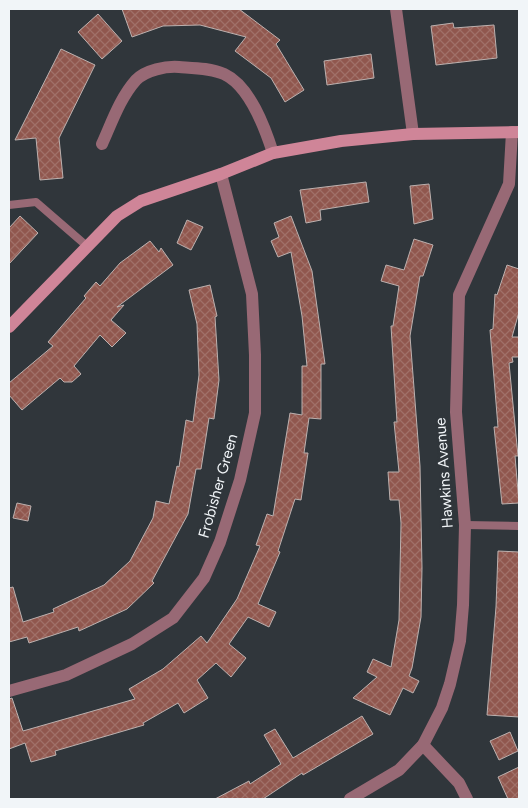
<svg xmlns="http://www.w3.org/2000/svg" width="528" height="808" viewBox="0 0 528 808" font-family="Figtree,sans-serif">
	<style>
		.building { fill: url(#building-cross-hatch); stroke: #bcb1af }
		.lines { fill: none; stroke-linecap: round; stroke-linejoin: round }
		.lane { stroke: #986975; stroke-width: 8 }
		.street { stroke: #986975; stroke-width: 12 }
		.secondary { stroke: #cf8598; stroke-width: 12 }
		.labels { text-anchor: middle; dominant-baseline: central; stroke-width: 5; stroke-linejoin: round; paint-order: stroke }
		.street-label { font-size: 15px; fill: #f1f5f8; stroke: #30363b }
	</style>
	<defs>
		<pattern id="building-cross-hatch" width="8" height="8" patternUnits="userSpaceOnUse" patternTransform="scale(1.25)"><rect width="8" height="8" fill="#90574e"/><path d="M0 0l8 8M0 8l8-8" fill="none" stroke="#a07068"/></pattern>
	</defs>
	<rect width="100%" height="100%" fill="#30363b"/>
	<!-- building -->
	<g class="building">
		<polygon points="122,9 239,9 280,40 276,44 304,90 285,102 271,78 235,51 246,37 200,25 163,26 132,37"/>
		<polygon points="98,14 122,41 102,59 78,32"/>
		<polygon points="453,23 454,28 494,25 497,58 436,65 431,26"/>
		<polygon points="61,49 95,65 59,138 63,178 40,180 36,138 15,140"/>
		<polygon points="371,54 374,78 327,85 324,61"/>
		<polygon points="366,182 369,202 320,210 321,220 306,223 300,190"/>
		<polygon points="429,184 433,219 414,224 410,186"/>
		<polygon points="20,216 38,233 9,264 9,228"/>
		<polygon points="291,216 312,271 325,364 321,364 321,419 309,418 304,453 308,453 301,500 295,499 278,551 280,552 258,604 276,612 269,627 248,617 229,644 246,658 231,677 216,663 197,680 208,698 184,713 178,703 143,723 144,725 55,751 56,755 31,762 25,743 9,749 9,699 12,698 23,731 135,699 129,689 163,669 201,636 207,643 237,599 260,546 256,545 267,514 273,516 290,413 302,415 302,366 307,366 302,316 291,252 278,257 271,241 279,237 274,223"/>
		<polygon points="187,220 203,227 191,250 177,243"/>
		<polygon points="414,239 433,245 423,276 420,276 410,336 420,466 422,568 421,617 412,668 409,676 419,681 413,693 403,688 390,715 353,698 377,677 367,672 373,659 391,667 399,620 401,523 399,500 390,500 388,472 399,472 394,422 397,422 391,326 393,326 399,286 381,281 386,265 404,270"/>
		<polygon points="150,241 159,252 161,248 173,265 117,307 124,305 111,320 126,333 112,347 100,335 74,366 81,374 72,382 64,382 60,378 22,410 9,395 9,383 53,346 48,342 86,298 84,296 96,282 100,286 120,263"/>
		<polygon points="507,265 519,269 519,312 512,337 519,337 519,357 512,357 513,362 509,363 518,456 515,456 519,503 502,504 494,427 498,427 490,330 493,329 495,294 497,295"/>
		<polygon points="210,285 217,316 215,317 219,380 214,419 209,418 201,469 196,469 188,514 152,581 154,583 127,609 79,631 78,627 29,643 27,637 9,642 9,588 13,587 23,622 54,612 53,609 104,585 130,561 153,518 156,501 169,504 177,466 179,467 186,420 193,422 199,375 197,324 189,290"/>
		<polygon points="17,503 31,506 28,521 13,518"/>
		<polygon points="498,551 519,552 519,717 487,715 496,607"/>
		<polygon points="362,716 373,734 303,775 302,773 263,799 215,799 249,781 250,784 281,764 264,735 275,729 293,758"/>
		<polygon points="510,732 518,751 499,760 490,741"/>
		<polygon points="519,767 519,799 508,799 498,777"/>
	</g>
	<g class="lines">
		<!-- lane -->
		<g class="lane">
			<polyline points="9,205 36,202 88,247"/>
			<polyline points="465,525 519,526"/>
		</g>
		<!-- street -->
		<g class="street">
			<polyline points="396,9 413,134"/>
			<path d="M102,144C112,122 120,98 136,80C146,70 166,66 179,67C194,68 210,68 224,74C250,86 265,128 273,153"/>
			<polyline points="9,691 66,675 132,644 173,618 204,578 220,542 240,480 255,413 255,355 252,294 221,174"/>
			<polyline points="350,799 399,770 423,745"/>
			<polyline points="467,799 459,783 423,745 442,708 450,684 460,641 463,605 465,525 456,412 459,295 509,184 512,132"/>
		</g>
		<!-- secondary -->
		<polyline class="secondary" points="9,327 117,216 141,201 221,174 273,153 341,141 413,134 519,132"/>
	</g>
	<g class="labels">
		<!-- street labels -->
		<g class="street-label">
			<text transform="translate(444 473) rotate(-94)">Hawkins Avenue</text>
			<text transform="translate(218 486) rotate(-74)">Frobisher Green</text>
		</g>
	</g>
	<!-- border -->
	<rect width="528" height="808" fill="none" stroke="#f1f5f8" stroke-width="20"/>
</svg>
